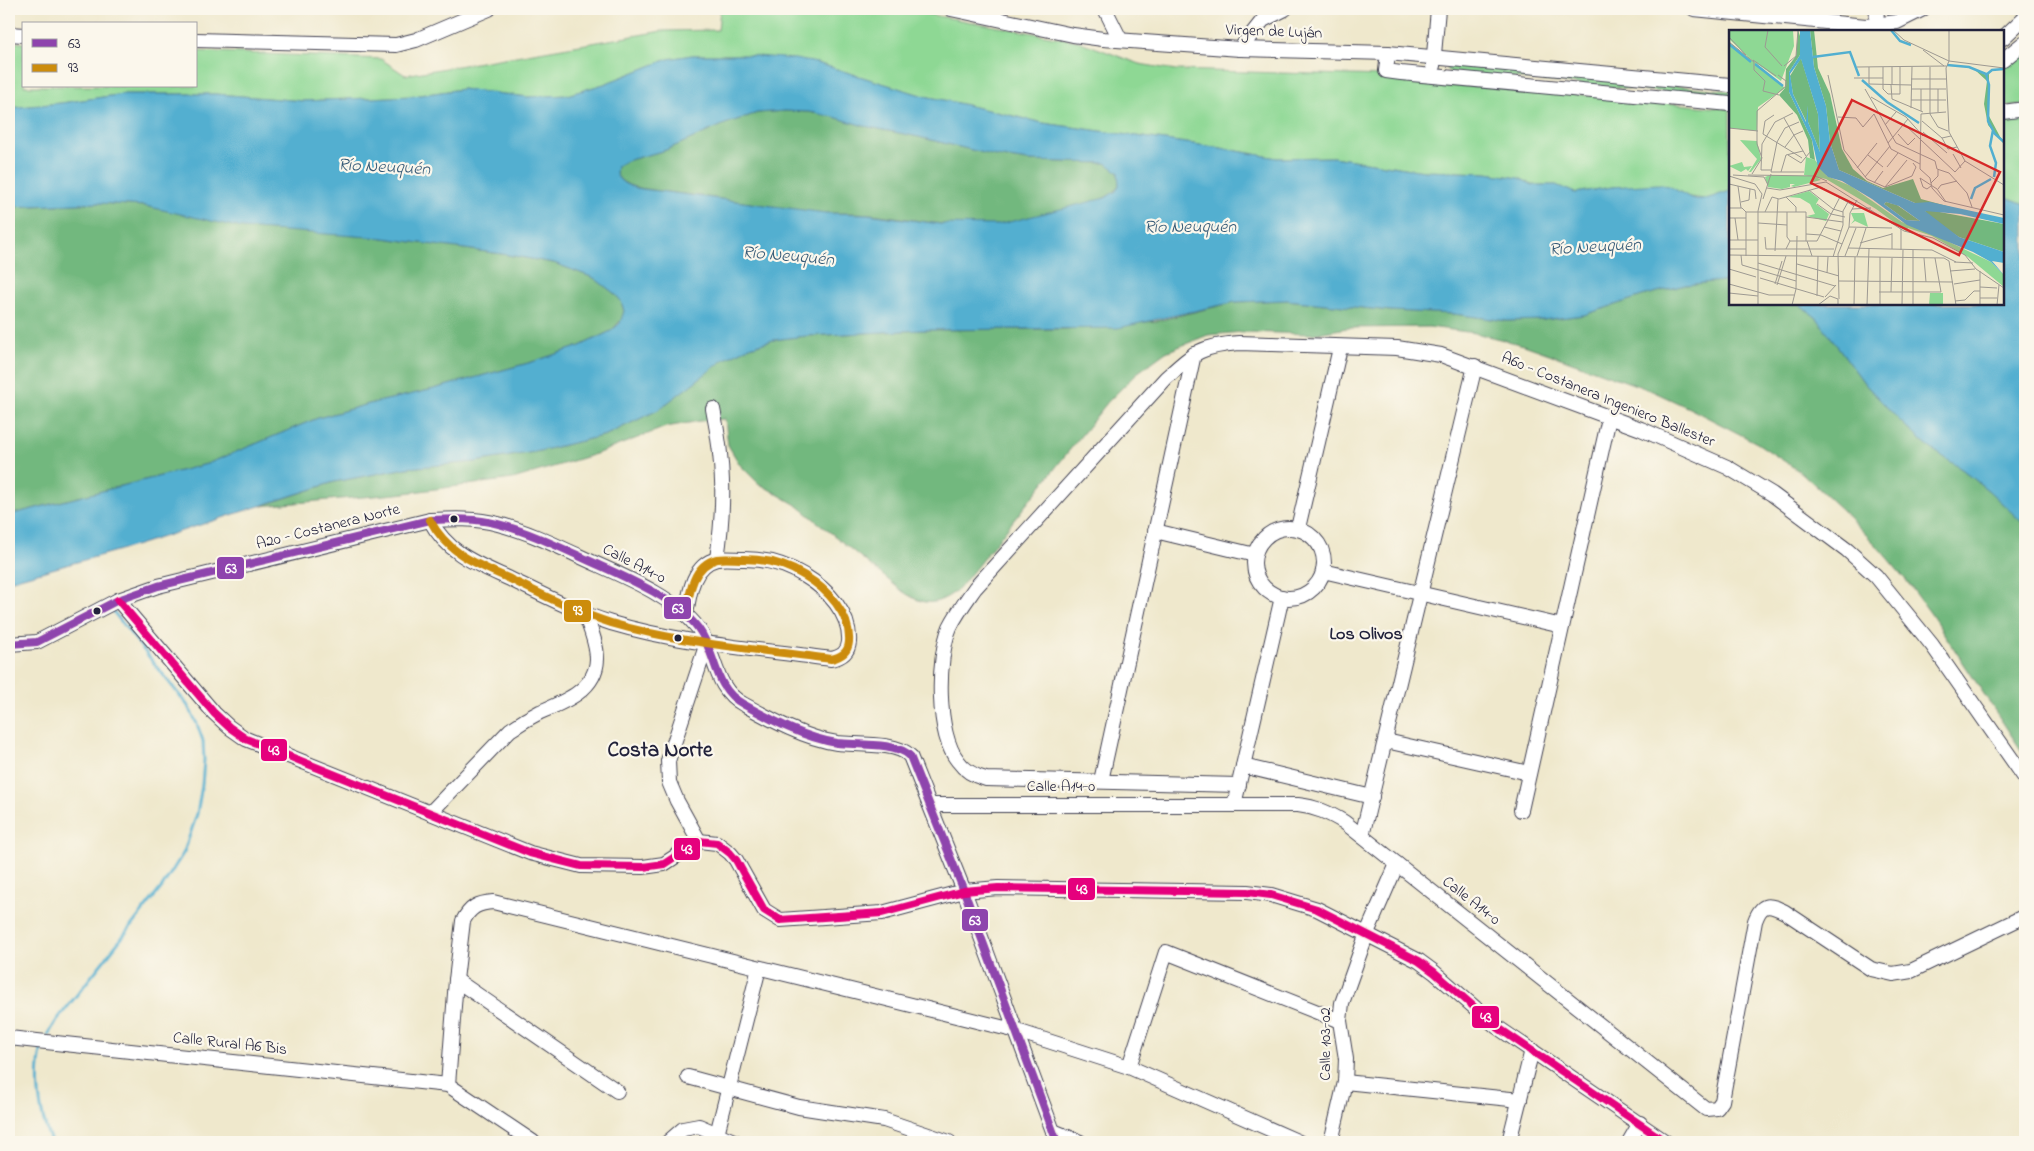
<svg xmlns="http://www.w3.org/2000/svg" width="2034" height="1151" viewBox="0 0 2034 1151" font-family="'Indie Flower',sans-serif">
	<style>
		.green { fill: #8ed894; stroke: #587d68 }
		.forest { fill: #72b87e; stroke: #4a6d5c }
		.water { fill: #52afd0; stroke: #3a6886; fill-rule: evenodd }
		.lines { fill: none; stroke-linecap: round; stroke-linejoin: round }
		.stream { stroke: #52afd0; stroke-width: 3 }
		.minor-casing { stroke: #414051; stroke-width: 16 }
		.minor { stroke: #fff; stroke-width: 14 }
		.bus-1-casing { stroke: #fbf7ec; stroke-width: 11 }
		.bus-2-casing { stroke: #fbf7ec; stroke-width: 11 }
		.bus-3-casing { stroke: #fbf7ec; stroke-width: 11 }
		.bus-1 { stroke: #8e44ad; stroke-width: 8 }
		.bus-2 { stroke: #cc8c0c; stroke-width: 8 }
		.bus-3 { stroke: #e5007d; stroke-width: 8 }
		.bus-dot { fill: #22223b; stroke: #fbf7ec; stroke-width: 2 }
		.labels { text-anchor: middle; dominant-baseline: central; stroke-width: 4.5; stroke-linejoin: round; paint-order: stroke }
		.street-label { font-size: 16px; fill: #22223b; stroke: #fbf7ec }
		.water-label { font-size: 18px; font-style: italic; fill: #355a77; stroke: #fbf7ec }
		.neighbourhood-label { font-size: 18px; font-weight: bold; fill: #22223b; stroke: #fbf7ec }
		.district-label { font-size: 21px; font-weight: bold; fill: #22223b; stroke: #fbf7ec }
		.inset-river { fill: none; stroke: #52afd0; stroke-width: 2.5 }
		.inset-road { fill: none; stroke: #9d9992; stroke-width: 1 }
		.view { fill: #d62828; fill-opacity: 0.15; stroke: #d62828; stroke-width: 2.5 }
		.inset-edge { fill: none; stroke: #22223b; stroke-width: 2.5 }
		.line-badge { stroke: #fbf7ec; stroke-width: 2 }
		.badge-label { font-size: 14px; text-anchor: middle; font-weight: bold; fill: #fff }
	</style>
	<rect width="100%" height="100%" fill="#fbf7ec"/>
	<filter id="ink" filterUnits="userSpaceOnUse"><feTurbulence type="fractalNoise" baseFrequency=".02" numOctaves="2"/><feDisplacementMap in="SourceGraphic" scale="10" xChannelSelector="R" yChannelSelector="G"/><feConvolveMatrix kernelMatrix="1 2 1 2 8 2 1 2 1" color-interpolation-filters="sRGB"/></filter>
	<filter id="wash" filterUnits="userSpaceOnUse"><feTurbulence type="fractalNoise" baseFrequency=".0096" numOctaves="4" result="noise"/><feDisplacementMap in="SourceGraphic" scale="20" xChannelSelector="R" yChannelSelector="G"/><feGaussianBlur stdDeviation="1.12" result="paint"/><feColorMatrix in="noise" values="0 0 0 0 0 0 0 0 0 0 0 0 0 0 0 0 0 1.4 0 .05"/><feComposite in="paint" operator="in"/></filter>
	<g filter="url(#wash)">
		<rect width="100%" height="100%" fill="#efe8cc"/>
		<!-- green -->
		<g class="green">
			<polygon points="720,9 899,9 1078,41 1139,64 1176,70 1385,76 1730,109 1730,191 1706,199 1689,197 1669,186 1612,187 1575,193 1556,185 1533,185 1519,178 1487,173 1424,171 1333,157 1277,158 1215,147 1043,123 949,101 924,96 817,63 743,55 692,55 668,59 604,84 567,95 549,96 528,97 462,89 413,96 304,101 216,94 124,94 61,103 9,108 9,42 24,43 24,86 196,86 196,51 381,59 405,75 662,31 718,30"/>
			<polygon points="2025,47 2025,104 2003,106 2003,65"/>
			<polygon points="1450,65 1730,91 1730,98 1449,72 1447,69"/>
			<polygon points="2025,115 2025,204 2003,196 2003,117"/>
		</g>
		<!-- forest -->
		<g class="forest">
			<path d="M785,111L809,112L834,117L864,126L919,137L996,156L1028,161L1107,163L1118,172C1127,195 1096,201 1079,206C1053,212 1025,222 998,225C955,230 912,218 870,214C855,212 839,214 824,213C769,207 714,197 659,191C644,188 623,189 616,173L617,166L625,161L666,150L725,124L757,113Z"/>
			<polygon points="98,203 145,206 191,215 315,232 383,238 502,254 554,263 594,278 615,294 621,301 624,311 623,318 611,331 580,346 532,362 430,390 369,404 318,418 207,464 9,515 9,207"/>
			<path d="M1730,280V304H1799L1817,318L1865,384L1900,421L1926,445L1963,470L1989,491L2025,525V756L1931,614L1906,580L1877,546L1841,509L1802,473L1757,443L1691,409L1650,390L1524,345L1475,333L1429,327L1347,328L1312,334L1243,332L1208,335L1166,352L1137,373L1107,403L959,589C936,606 926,607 902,591L798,506L758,483L740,465L728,445L725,419L700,421L666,427L596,454L513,479L397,494L261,506L334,482L406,468L475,462L540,451L606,435L658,410L725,359L750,347L773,340L806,336L922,330L1066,329L1157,321L1235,302L1287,300L1391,311L1454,314L1507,321L1543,320L1584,315L1642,296L1685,285Z"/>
		</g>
		<!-- water -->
		<g class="water">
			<path d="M692,55H743L795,59L817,63L924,96L949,101L1043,123L1215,147L1277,158L1333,157L1424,171L1487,173L1519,178L1533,185H1556L1575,193L1612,187L1658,184L1669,186L1689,197L1696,199H1706L1730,191V280L1685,285L1642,296L1584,315L1543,320L1507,321L1454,314L1391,311L1287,300L1235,302L1118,328L922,330L806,336L773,340L750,347L725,359L658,410L606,435L540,451L475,462L406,468L334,482L138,545L9,581V515L207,464L318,418L369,404L430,390L532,362L580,346L611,331L620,323L624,311L621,301L615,294L594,278L554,263L502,254L383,238L242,228L145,206L98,203L9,207V108L61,103L124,94H216L304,101L413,96L462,89L528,97L567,95L604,84L668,59ZM785,111L809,112L834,117L864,126L919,137L996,156L1028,161L1106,163L1118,172L1119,185L1116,191L1105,198L997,225L940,224L868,214L826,213L659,191C644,189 623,189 616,174L617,166L626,161L666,150L725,124L757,113Z"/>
			<polygon points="2003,196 2025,204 2025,525 1989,491 1963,470 1926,445 1900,421 1865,384 1817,318 1799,304 2003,304"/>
		</g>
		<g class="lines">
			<!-- stream -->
			<g class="stream">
				<polyline points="48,1035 57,1020 162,887 184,852 197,814 202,785 204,760 203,741 197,724 188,706 112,610"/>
				<path d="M41,1050C35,1082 39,1112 51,1142"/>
			</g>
		</g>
	</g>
	<g filter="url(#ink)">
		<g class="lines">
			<!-- minor casing -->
			<g class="minor-casing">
				<g id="minor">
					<polyline points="951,9 1073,35 1103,39 1240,49 1388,53 1730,85"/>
					<polyline points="1105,9 1120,39"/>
					<polyline points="1694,9 1866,26 1897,22 1923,9"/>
					<polyline points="1876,25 1877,9"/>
					<polyline points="9,34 24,35"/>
					<polyline points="2003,38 2025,17"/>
					<polyline points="196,40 396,45 416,40 489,9"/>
					<polyline points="1240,49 1263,20 1285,9"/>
					<polyline points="1388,53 1386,71 1401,73 1730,104"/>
					<polyline points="2003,60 2025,42"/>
					<polyline points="1433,66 1438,9"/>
					<polyline points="2003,112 2025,109"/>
					<path d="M713,409C724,463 725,504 717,559"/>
					<path d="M430,520C448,554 477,564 510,579C543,595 576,612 611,623C682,644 758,649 831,659C841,657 848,653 849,642C851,614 827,589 805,576C786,564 766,559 744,559C736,559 725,558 717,559C692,565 689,595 686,615"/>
					<circle cx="1289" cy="563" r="35"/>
					<polyline points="1298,528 1340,348"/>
					<polyline points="1155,531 1255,555"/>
					<polyline points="1323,571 1562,626"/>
					<polyline points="118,600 214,713 229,727 246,739 530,853 581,866 643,867 664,864 699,841 717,843 730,853 736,860 764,910 780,920 882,913 964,891 998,888 1247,892 1271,895 1317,909 1419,961 1434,972 1497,1027 1666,1142"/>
					<path d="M9,644L37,642L118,600L158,586L430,520C453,519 476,518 498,524C526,531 553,544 579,556C617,574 672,594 698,628C717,653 713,688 743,704C772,720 804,738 837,743C857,745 897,742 910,756L964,891L1057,1142"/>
					<polyline points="1386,741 1529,773"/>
					<polyline points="1243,766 1372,797"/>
					<polyline points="1101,781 1194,354"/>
					<path d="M1239,785L986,779C974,776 965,771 958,761C936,734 937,658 950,627C957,613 966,601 975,588L1166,378C1194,353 1200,346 1239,343L1397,348L1441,355L1641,429L1727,467L1772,494L1847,550L1876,576L1932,645L2025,778"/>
					<path d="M930,805H1298C1316,807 1329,813 1344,822L1706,1109L1717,1108L1722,1101L1755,921C1762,902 1769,904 1785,912L1871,969L1893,974L1911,971L2025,916"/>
					<polyline points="1234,805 1282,597"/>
					<polyline points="1521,810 1609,418"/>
					<path d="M430,813L510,730C520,723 530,717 540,712C564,702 596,690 597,659C597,644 590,628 585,614"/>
					<polyline points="1362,836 1475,366"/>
					<polyline points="699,841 677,801 669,782 668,761 707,643"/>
					<polyline points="456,980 617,1091"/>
					<polyline points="9,1038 448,1085 533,1142"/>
					<polyline points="1129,1067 1166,952 1340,1021"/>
					<polyline points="688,1077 799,1107 884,1120 949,1142"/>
					<polyline points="1345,1082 1520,1100"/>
					<path d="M448,1085L456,980L463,921C470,907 478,903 493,902L1017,1031L1129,1067L1299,1142"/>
					<polyline points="1053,1131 1080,1142"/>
					<polyline points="717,1134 759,968"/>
					<polyline points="668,1142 683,1129 699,1126 736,1142"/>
					<polyline points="1331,1142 1345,1082 1346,1059 1340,1021 1342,1003 1367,933 1397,864"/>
					<polyline points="1509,1142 1532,1050"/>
					<polyline points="1629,1142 1640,1123"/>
				</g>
			</g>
			<!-- minor -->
			<use href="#minor" class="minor"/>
			<!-- bus-1 casing -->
			<g class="bus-1-casing">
				<path id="bus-1" d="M9,644L37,642L118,600L158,586L430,520C453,519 476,518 498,524C526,531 553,544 579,556C617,574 672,594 698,628C717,653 713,688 743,704C772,720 804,738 837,743C857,745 897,742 910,756L964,891L1057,1142"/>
			</g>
			<!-- bus-2 casing -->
			<g class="bus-2-casing">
				<path id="bus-2" d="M430,520C448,554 477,564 510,579C543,595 576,612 611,623C682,644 758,649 831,659C841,657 848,653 849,642C851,614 827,589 805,576C786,564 766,559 744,559C736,559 725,558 717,559C692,565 689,595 686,615"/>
			</g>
			<!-- bus-3 casing -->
			<g class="bus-3-casing">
				<polyline id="bus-3" points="118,600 214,713 229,727 246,739 530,853 581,866 643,867 664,864 699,841 717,843 730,853 736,860 764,910 780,920 882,913 964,891 998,888 1247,892 1271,895 1317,909 1419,961 1434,972 1497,1027 1666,1142"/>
			</g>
			<!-- bus-1 -->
			<use href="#bus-1" class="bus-1"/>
			<!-- bus-2 -->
			<use href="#bus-2" class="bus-2"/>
			<!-- bus-3 -->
			<use href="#bus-3" class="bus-3"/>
		</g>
	</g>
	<!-- markers -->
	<g class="bus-dot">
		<circle cx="454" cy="519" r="4.5"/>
		<circle cx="97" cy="611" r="4.5"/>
		<circle cx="678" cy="638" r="4.5"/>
	</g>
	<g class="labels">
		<!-- street labels -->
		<g class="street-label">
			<text transform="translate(1274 32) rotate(2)">Virgen de Luján</text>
			<text transform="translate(1608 400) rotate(22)">A60 - Costanera Ingeniero Ballester</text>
			<text transform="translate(328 527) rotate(-14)">A20 - Costanera Norte</text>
			<text transform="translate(634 564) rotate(27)">Calle A14-0</text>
			<text x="1061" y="787">Calle A14-0</text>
			<text transform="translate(1471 901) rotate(38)">Calle A14-0</text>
			<text transform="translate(230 1044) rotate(6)">Calle Rural A6 Bis</text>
			<text transform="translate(1326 1044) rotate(-90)">Calle 103-02</text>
		</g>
		<!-- water labels -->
		<g class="water-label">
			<text transform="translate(384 168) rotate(3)">Río Neuquén</text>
			<text x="1190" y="228">Río Neuquén</text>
			<text transform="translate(1595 248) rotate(-3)">Río Neuquén</text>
			<text transform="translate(788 257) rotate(5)">Río Neuquén</text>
		</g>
		<!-- neighbourhood labels -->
		<g class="neighbourhood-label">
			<text x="1366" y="635">Los Olivos</text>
		</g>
		<!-- district labels -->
		<g class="district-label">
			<text x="660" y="751">Costa Norte</text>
		</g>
	</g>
	<!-- overview -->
	<g transform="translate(1729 30)">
		<rect width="275" height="275" fill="#efe8cc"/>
		<path d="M0,0H64L65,16L52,51L26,32L56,58L29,77L28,101L0,98V12L25,32L0,9ZM11,110L28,111L32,129L22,142H20L28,129ZM77,127L86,130L98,146L122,156L173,192L195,200L262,232L275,245V257L239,227L203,206L179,198L177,201L147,179L97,149L75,145ZM13,132L15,137L23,136L19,141L17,139L12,142L0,136ZM41,145L86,146L92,150L65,157L62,156L66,154H61V157L53,159L39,157L36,147ZM80,161L90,169L87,174L100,184L97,191L78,186L86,184L81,174L71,168L59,167ZM122,183H135L139,197L126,191L122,194L125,190ZM201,263H214V275H200Z" fill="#8ed894"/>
		<path d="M69,0L72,9L71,25L60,42V62L83,110L86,130L81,128L79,110L68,85L50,65L56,58L57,39L67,26ZM81,0H85L89,38L101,64L113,119L124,139L138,151L154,158L184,149L192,169L229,179L186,173L110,140L101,112L97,76L85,37ZM72,28L89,84L91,122L79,92V76L78,93L64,64L61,46ZM246,40L257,45L260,42V86L275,114L259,95L255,74L258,51ZM157,172L168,175L191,191L177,190L155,174ZM200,180L275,194V222L230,207L199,187L196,181Z" fill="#72b87e"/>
		<path d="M71,0H81L85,37L97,76L101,112L110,140L186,173L201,172L275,188V194L231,184L196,181L230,207L275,222V233L263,231L275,245L262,232L244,222L178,195L143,169L113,151L99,147L89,137L83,110L60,62V42L71,25ZM72,29L89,84L91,122L79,92V75L77,92L64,64L61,44ZM157,172L170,176L191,191L177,190L155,174Z" fill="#52afd0" fill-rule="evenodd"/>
		<path class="inset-river" d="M162,0L171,11L182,15M0,14L22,32M84,27L121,22L130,46M26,34L54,56M218,35L240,37L257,44L260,55L259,91L266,104L275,112M257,45L263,40L275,39M133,50L158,72L190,93M264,100L261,116L267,133L265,147M242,169L246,158L262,149"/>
		<path class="inset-road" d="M39,0L36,17L53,36M164,0L175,10L220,31M220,0V31L217,38L220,102L236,131L275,155M0,7L17,25M0,12L25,32V40L36,51L34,61L50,65M194,20L215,36M24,30L47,46M220,31L275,38M55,36L67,26L69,0M128,37L217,36M140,37V54L182,55M154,37V59L159,64H171V37M163,37V55M201,37V84L209,97L219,101M99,45L115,120L138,149L156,157M125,48H154M182,49H217M162,55L163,69L194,82M136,59L167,113L206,131L208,139L220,143L238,163L243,177M182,59H217M192,59V81M209,59V82M142,67L177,87L194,106M182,70H217M182,78L183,37M217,82L192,84L191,139L201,148L203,158L215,171L275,185M45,85L36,91L34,104L73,128M109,87L127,88L134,97L145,84L162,119L191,134M55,88L77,126M193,91L213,108L222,106M175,94L226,142L236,131M156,95L167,82M0,98L29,101M194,102L218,123M169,104L179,115L186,108M213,108L219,119L228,117M159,113L179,89M56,117L65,105L74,101M224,124L232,138M59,125L72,133L81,122M139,125L154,137M158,137L169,123M128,138L148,113M42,140H32L33,114L46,92L64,83M42,142L48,112L56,98L70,92M42,142H75M52,142L57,125L74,121M23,144L33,128L28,114V81L57,56V51L49,45M4,145L35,147L39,155M19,145L86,146L98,151M0,146L26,154L33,164L29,181V275M136,147L161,116M145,153L154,141M202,153L209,146V140M0,154L26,160L27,169M9,156L12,178M202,156L198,159L194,157L191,148L208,159L217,172M156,157L183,146L187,137L184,133M156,157L178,130M38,158L51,160L97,152L175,201L204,208L236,225L247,239L275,258M209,159L212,155L228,151M80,160L104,179L114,182M57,167L67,177V182M34,169L42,144M12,172L20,170L21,159M88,174L102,184L116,187M0,178H13L17,182H77V211M123,179L142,178M36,182L43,167L50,169L92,157L125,176M77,187L114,192M0,188H17M6,188L9,210M29,193L58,195M95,197L112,201M120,197L163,198M77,204L92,205M92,205L113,214M36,207L37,219H105M0,210H29M61,211H88M78,211L83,226M88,211L111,167M131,213L163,204M119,218L203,220L227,232M0,219H17M57,219L61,211L58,207V182M163,219V203M172,220V199M46,221L49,169M0,225L215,228M12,225L13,235L67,251M17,226V182M116,226L127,198M128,226L137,198M104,227L114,195V181L119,172M195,228L197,252M215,228L220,231L227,275M225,232L244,233M29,233L106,256M68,234L110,246M0,239L27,247M221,241L246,239M98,243L99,227M31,248L95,267M110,251L224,252M0,254L40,265H65M46,254L53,231M225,254L251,250M48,255L57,226M251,257L268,258M150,262H212L206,228M162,262L163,228M0,263L29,266M88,266L89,226M96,267L107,255M251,268H268M110,269L109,224L120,197L121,183L128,170M226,271L236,270L245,261H251M63,275L67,259L68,206M89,275L101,266L109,269V275M125,275L126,227M138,275L140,219M151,275V227M173,275L174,220M184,275V220M251,275V241M268,275L270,255"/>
		<path class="view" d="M123,70L271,142L230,225L82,153Z"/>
		<rect width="275" height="275" class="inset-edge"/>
	</g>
	<g class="line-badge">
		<rect x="216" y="556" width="29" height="24" rx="5" fill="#8e44ad"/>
		<rect x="663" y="596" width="29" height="24" rx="5" fill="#8e44ad"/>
		<rect x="563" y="599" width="29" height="24" rx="5" fill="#cc8c0c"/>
		<rect x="260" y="738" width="28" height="24" rx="5" fill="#e5007d"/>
		<rect x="673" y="837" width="28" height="24" rx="5" fill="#e5007d"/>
		<rect x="1067" y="877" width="29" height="24" rx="5" fill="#e5007d"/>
		<rect x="961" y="908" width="28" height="24" rx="5" fill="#8e44ad"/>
		<rect x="1471" y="1005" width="29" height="24" rx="5" fill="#e5007d"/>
	</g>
	<g class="badge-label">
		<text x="231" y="573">63</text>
		<text x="678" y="613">63</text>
		<text x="578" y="615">93</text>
		<text x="274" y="755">43</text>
		<text x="687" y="854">43</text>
		<text x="1082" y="894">43</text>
		<text x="975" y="925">63</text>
		<text x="1486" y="1022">43</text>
	</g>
	<!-- margin -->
	<rect width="2034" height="1151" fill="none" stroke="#fbf7ec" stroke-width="30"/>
	<!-- legend -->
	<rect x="22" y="22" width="175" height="65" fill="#fbf7ec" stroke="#a4a2a5"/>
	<rect x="32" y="39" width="25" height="8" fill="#8e44ad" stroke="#a4a2a5"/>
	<text x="68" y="48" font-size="15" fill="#22223b">63</text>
	<rect x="32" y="64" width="25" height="8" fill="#cc8c0c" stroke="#a4a2a5"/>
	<text x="68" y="72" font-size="15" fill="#22223b">93</text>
</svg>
